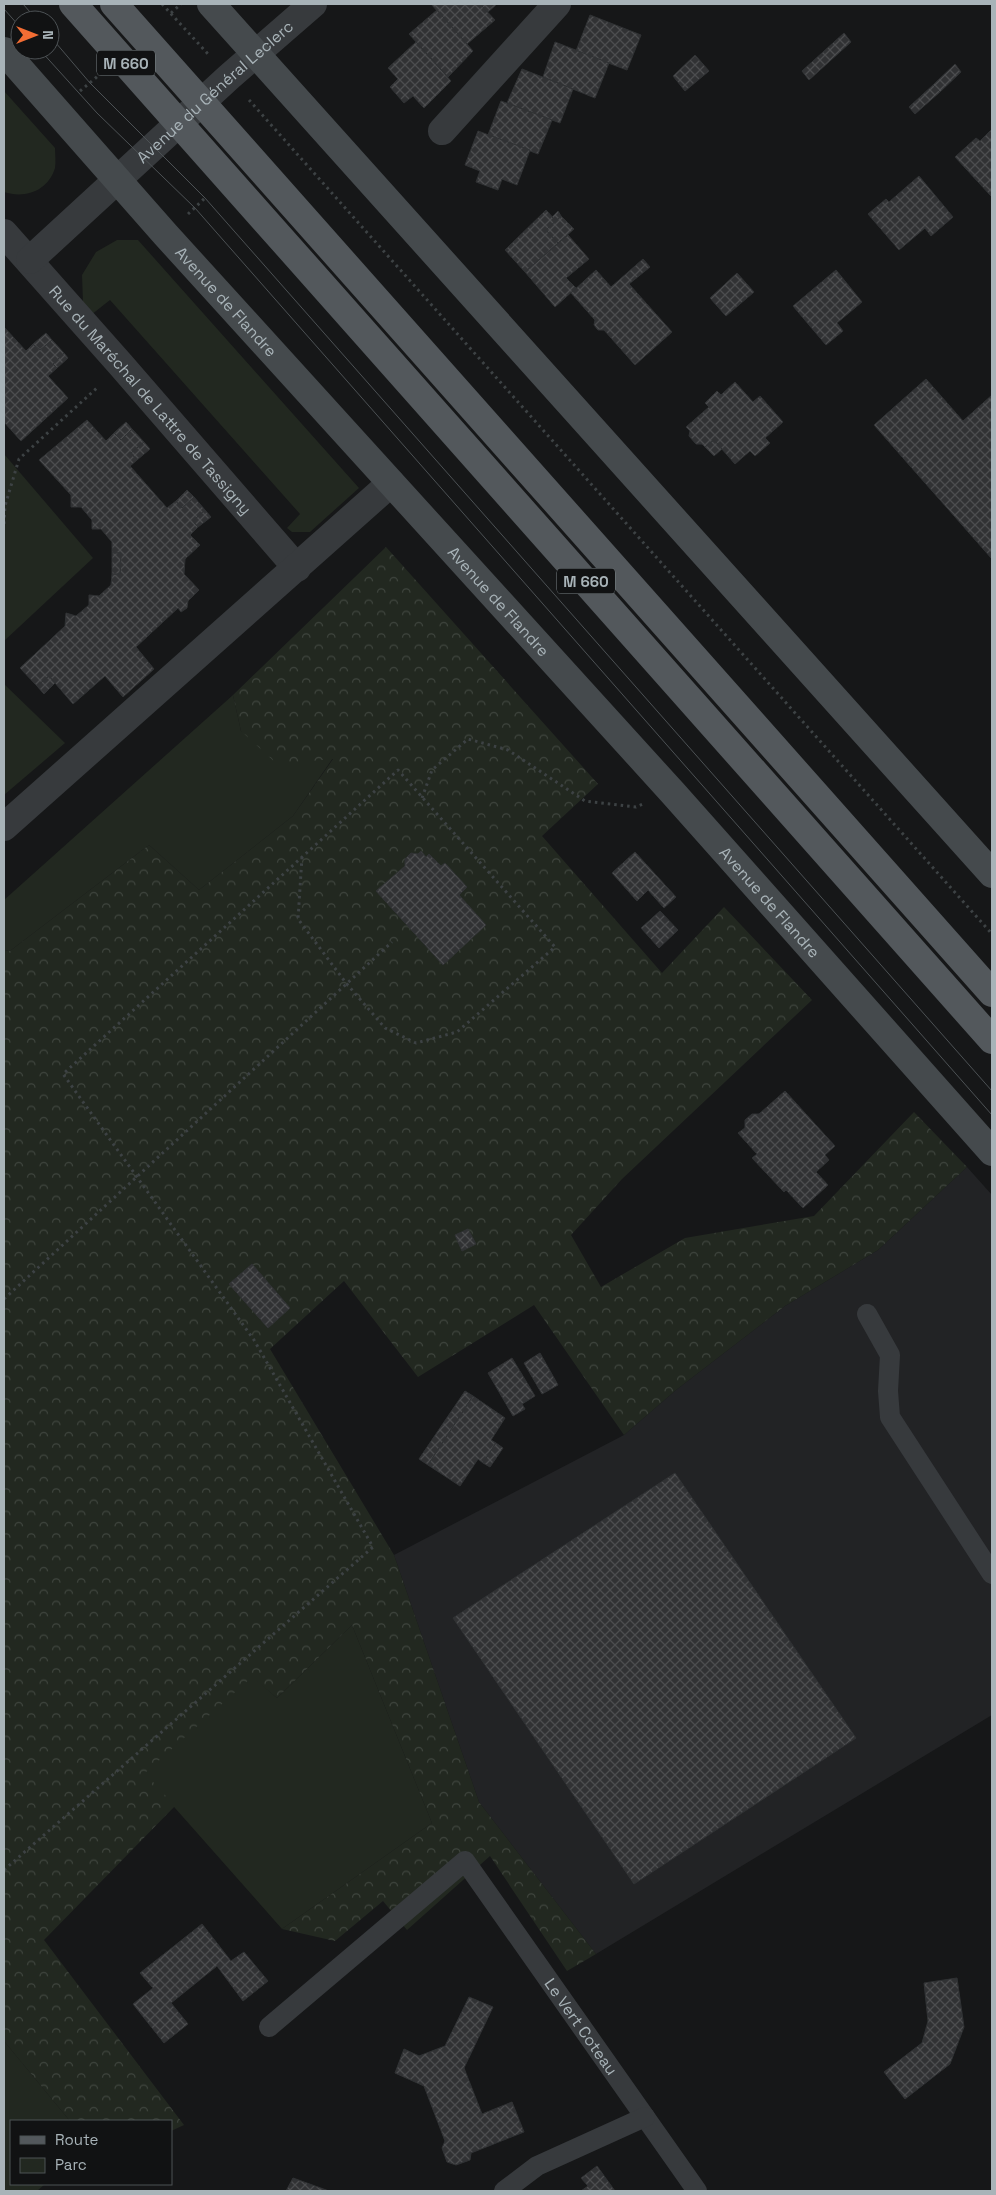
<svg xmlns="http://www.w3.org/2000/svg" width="996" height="2195" viewBox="0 0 996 2195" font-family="'Space Grotesk',sans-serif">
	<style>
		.built { fill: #222325 }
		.green { fill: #222820 }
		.forest { fill: url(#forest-crowns) }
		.building { fill: url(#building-cross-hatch); stroke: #303234 }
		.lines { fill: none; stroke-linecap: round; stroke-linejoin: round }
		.path { stroke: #3d4244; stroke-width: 3; stroke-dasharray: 2.5 4; stroke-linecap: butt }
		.lane { stroke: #373a3d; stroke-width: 20 }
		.street { stroke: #373a3d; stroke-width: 28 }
		.secondary { stroke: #454a4d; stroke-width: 28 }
		.primary { stroke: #53585c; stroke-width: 28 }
		.tram { stroke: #4c5154; stroke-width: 1 }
		.labels { text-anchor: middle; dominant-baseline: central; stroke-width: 4; stroke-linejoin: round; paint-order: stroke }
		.shield { fill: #111213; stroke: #7b8386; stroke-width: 1 }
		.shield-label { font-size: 15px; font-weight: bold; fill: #a8b3b8 }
		.street-label { font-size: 16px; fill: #a8b3b8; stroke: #111213 }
	</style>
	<defs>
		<pattern id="forest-crowns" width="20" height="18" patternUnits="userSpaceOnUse" patternTransform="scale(1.25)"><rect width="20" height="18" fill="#222820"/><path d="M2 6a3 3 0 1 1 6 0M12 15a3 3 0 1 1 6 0" fill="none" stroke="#3f453e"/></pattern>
		<pattern id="building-cross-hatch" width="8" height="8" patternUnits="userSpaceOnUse" patternTransform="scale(1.25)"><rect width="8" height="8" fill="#313234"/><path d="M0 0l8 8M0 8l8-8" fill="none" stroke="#4c4d4f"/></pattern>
	</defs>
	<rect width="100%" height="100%" fill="#161718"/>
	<!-- built -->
	<polygon class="built" points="967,1167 992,1195 992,1715 596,1954 479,1802 394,1555 624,1435 676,1390 785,1306 878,1250"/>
	<!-- green -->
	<g class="green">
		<path d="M4,91L55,148C55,154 56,162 55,168C48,191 25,199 4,192Z"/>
		<polygon points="117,240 138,240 359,488 310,532 292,532 287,528 300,514 110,300 91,315 83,303 82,275 96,252"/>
		<polygon points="4,454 93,558 4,641"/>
		<polygon points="4,684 65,743 4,795"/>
		<polygon points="233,695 241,731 333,758 293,816 199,890 149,845 10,951 4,950 4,900"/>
		<polygon points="352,1625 432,1823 282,1929 144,1773 252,1676 277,1698"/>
		<polygon points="4,2041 70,2121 11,2121 11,2184 45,2184 37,2191 4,2191"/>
	</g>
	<!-- forest -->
	<polygon class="forest" points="386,547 598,784 542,836 662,973 724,907 812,1000 622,1179 571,1235 601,1287 685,1238 814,1216 914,1112 967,1167 878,1250 785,1306 676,1390 624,1435 534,1305 418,1377 344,1281 270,1349 394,1555 479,1802 596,1954 567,1971 490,1856 407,1930 383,1901 335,1941 282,1929 432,1823 352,1625 277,1698 252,1677 145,1773 175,1806 44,1940 184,2125 171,2131 171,2121 70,2121 4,2041 4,950 10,951 149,845 199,890 293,816 333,759 277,764 241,731 233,695"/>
	<!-- building -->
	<g class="building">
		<polygon points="431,4 480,4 495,20 467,44"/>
		<polygon points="480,4 497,4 488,12"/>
		<polygon points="437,10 473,51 448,77 409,34"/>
		<polygon points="590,15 641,35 627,70 576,51"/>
		<polygon points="844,33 851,42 809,80 802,71"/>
		<polygon points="416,42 451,81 424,108 413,96 404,103 390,87 398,79 388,68"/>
		<polygon points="555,42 609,63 595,98 543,77"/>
		<polygon points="695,55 709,71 685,91 673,76"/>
		<polygon points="955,64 961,72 940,92 933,85"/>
		<polygon points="522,69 573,89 560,123 507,103"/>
		<polygon points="933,85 940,92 915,114 909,107"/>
		<polygon points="501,101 552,120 538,154 488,135"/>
		<polygon points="992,129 992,195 991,196 955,157 976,138 980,141"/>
		<polygon points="478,131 530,150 517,185 502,179 498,190 476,182 480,171 465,165"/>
		<polygon points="919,176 953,217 931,236 925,228 899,250 868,214 886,199 889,202"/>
		<polygon points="546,210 556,221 546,230 558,243 525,272 505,250"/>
		<polygon points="558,211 561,216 556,221 552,217"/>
		<polygon points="561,216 574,229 558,243 546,230"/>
		<polygon points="568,235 589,259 566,278 576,288 555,307 525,272"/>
		<polygon points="643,259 650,267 629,284 672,332 635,365 604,330 598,330 594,325 595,320 571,293 596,270 611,287"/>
		<polygon points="836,270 862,302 837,323 843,331 826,345 793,306"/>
		<polygon points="737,273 754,292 726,316 710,298"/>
		<polygon points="4,327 26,351 33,344 40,350 52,340 64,353 53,364 57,368 48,376 68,398 21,441 4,422"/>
		<polygon points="46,333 52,340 40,350 33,344"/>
		<polygon points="64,353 68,358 57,368 53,364"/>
		<polygon points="926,379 963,421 992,395 992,559 874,425"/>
		<polygon points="735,382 753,402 760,396 783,422 765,438 770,443 755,456 750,451 735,464 714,440 705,447 702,444 696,444 689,436 690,431 686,427 709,407 705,403 717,391 721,395"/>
		<polygon points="87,420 106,441 114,433 121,440 132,429 144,442 131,453 137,460 130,466 167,508 176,501 182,508 194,497 205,510 193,521 198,527 190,535 200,545 185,559 184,574 199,590 188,601 187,608 181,612 178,608 136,647 154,669 123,697 105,676 73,704 49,676 37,686 20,668 65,626 66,613 76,616 89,605 89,595 99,596 111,585 112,574 120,574 121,553 112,553 112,542 101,529 92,529 92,520 81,507 71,507 71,495 39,460"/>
		<polygon points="126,422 132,429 121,440 114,433"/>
		<polygon points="714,440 722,449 714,456 705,447"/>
		<polygon points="144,442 150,449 137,460 131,453"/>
		<polygon points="187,490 194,497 182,508 176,501"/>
		<polygon points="205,510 211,517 198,527 193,521"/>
		<polygon points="112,553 121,553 120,574 112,574"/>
		<polygon points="49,676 55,683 44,694 37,686"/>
		<polygon points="421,851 426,857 429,854 441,866 445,863 467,887 459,895 486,925 443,965 376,891 405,866 405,859 411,853 418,854"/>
		<polygon points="635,852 676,897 664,908 648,890 637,901 612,873"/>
		<polygon points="660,911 678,930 659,948 641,928"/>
		<polygon points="785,1091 835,1146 825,1155 829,1160 816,1172 828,1185 803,1208 786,1190 784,1192 752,1158 757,1154 738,1133 745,1128 745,1120 752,1114 759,1114"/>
		<polygon points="468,1229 476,1244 462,1251 455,1235"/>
		<polygon points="252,1264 290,1308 268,1328 229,1284"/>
		<polygon points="540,1353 558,1385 542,1394 524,1363"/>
		<polygon points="512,1358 535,1396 522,1404 525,1409 513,1416 488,1373"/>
		<polygon points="465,1391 473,1396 428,1465 419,1459"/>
		<polygon points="473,1396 505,1418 491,1440 496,1443 483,1463 478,1459 460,1486 428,1465"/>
		<polygon points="496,1443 503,1448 490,1467 483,1463"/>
		<polygon points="675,1473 856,1738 634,1884 453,1618"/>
		<polygon points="202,1924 231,1961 244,1952 268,1981 243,2001 217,1966 171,2003 188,2024 164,2043 133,2004 153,1988 140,1973"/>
		<polygon points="957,1978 964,2027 950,2064 905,2099 884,2072 922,2043 928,2021 924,1983"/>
		<polygon points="469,1997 493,2007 464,2068 482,2114 512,2102 524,2132 471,2153 470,2160 456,2165 447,2162 442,2148 445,2141 424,2086 395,2073 404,2049 419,2056 445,2046"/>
		<polygon points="597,2166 615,2191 581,2191 588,2186 581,2178"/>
		<polygon points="293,2178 329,2191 286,2191"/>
	</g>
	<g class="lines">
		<!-- path -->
		<g class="path">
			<polyline points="162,4 208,54"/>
			<polyline points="171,13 181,4"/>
			<polyline points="80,91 98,76"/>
			<polyline points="249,100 992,934"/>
			<polyline points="188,214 205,198"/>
			<polyline points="4,524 5,506 19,459 99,386"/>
			<polyline points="422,798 432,770 468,739 508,750 585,801 636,807 643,804"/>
			<polyline points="4,1299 392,942"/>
			<polyline points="4,1870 373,1547 254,1340 63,1074 398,770 555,947 457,1032 416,1043 385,1028 346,983 298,919 302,857"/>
		</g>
		<!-- lane -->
		<g class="lane">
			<polyline points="867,1314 890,1355 888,1391 890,1417 992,1574"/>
			<path id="s1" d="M269,2027L465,1861L697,2191"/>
			<polyline points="504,2191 537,2166 645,2117"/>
		</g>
		<!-- street -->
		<g class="street">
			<polyline points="442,131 557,4"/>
			<path id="s2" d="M4,233L121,365L297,568"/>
			<path id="s3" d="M30,260L229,77L313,4"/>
			<polyline points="4,827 391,483"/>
		</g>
		<!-- secondary -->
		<g class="secondary">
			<polyline points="211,4 992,874"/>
			<path id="s4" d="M4,51L165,234L673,793L992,1152"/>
		</g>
		<!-- primary -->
		<g class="primary">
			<polyline points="73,4 992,1040"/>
			<polyline points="114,4 992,993"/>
		</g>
		<!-- tram -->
		<g class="tram">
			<polyline points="23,4 37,20"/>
			<polyline points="4,9 20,27"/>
			<polyline points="50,36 90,83 205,198 992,1091"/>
			<polyline points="40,50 97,113 195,208 992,1115"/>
		</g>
	</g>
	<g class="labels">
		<!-- shield labels -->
		<g class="shield">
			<rect x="97" y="50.5" width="58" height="25" rx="4"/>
			<rect x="557" y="568.5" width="58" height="25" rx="4"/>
		</g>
		<g class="shield-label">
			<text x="126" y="63">M 660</text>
			<text x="586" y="581">M 660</text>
		</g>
		<!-- street labels -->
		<g class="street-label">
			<text stroke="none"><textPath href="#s3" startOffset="250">Avenue du Général Leclerc</textPath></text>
			<text stroke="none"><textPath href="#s4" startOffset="335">Avenue de Flandre</textPath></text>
			<text stroke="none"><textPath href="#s2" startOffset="222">Rue du Maréchal de Lattre de Tassigny</textPath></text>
			<text stroke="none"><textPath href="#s4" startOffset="740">Avenue de Flandre</textPath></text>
			<text stroke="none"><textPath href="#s4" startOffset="1145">Avenue de Flandre</textPath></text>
			<text stroke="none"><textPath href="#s1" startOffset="459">Le Vert Coteau</textPath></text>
		</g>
	</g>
	<!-- border -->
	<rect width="996" height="2195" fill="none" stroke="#a8b3b8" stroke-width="10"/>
	<!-- legend -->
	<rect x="10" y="2120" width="162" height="65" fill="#111213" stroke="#4d5255"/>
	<rect x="20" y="2136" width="25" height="8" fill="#53585c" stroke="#4d5255"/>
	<text x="55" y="2145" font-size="15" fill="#a8b3b8">Route</text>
	<rect x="20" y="2158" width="25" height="15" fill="#222820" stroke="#4d5255"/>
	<text x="55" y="2170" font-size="15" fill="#a8b3b8">Parc</text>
	<!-- north arrow -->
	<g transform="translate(35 35) rotate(90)"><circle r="24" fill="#111213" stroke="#4d5255"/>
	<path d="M0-4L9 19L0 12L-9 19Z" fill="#f26d34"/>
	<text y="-8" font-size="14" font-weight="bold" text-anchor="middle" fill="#a8b3b8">N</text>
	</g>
</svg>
